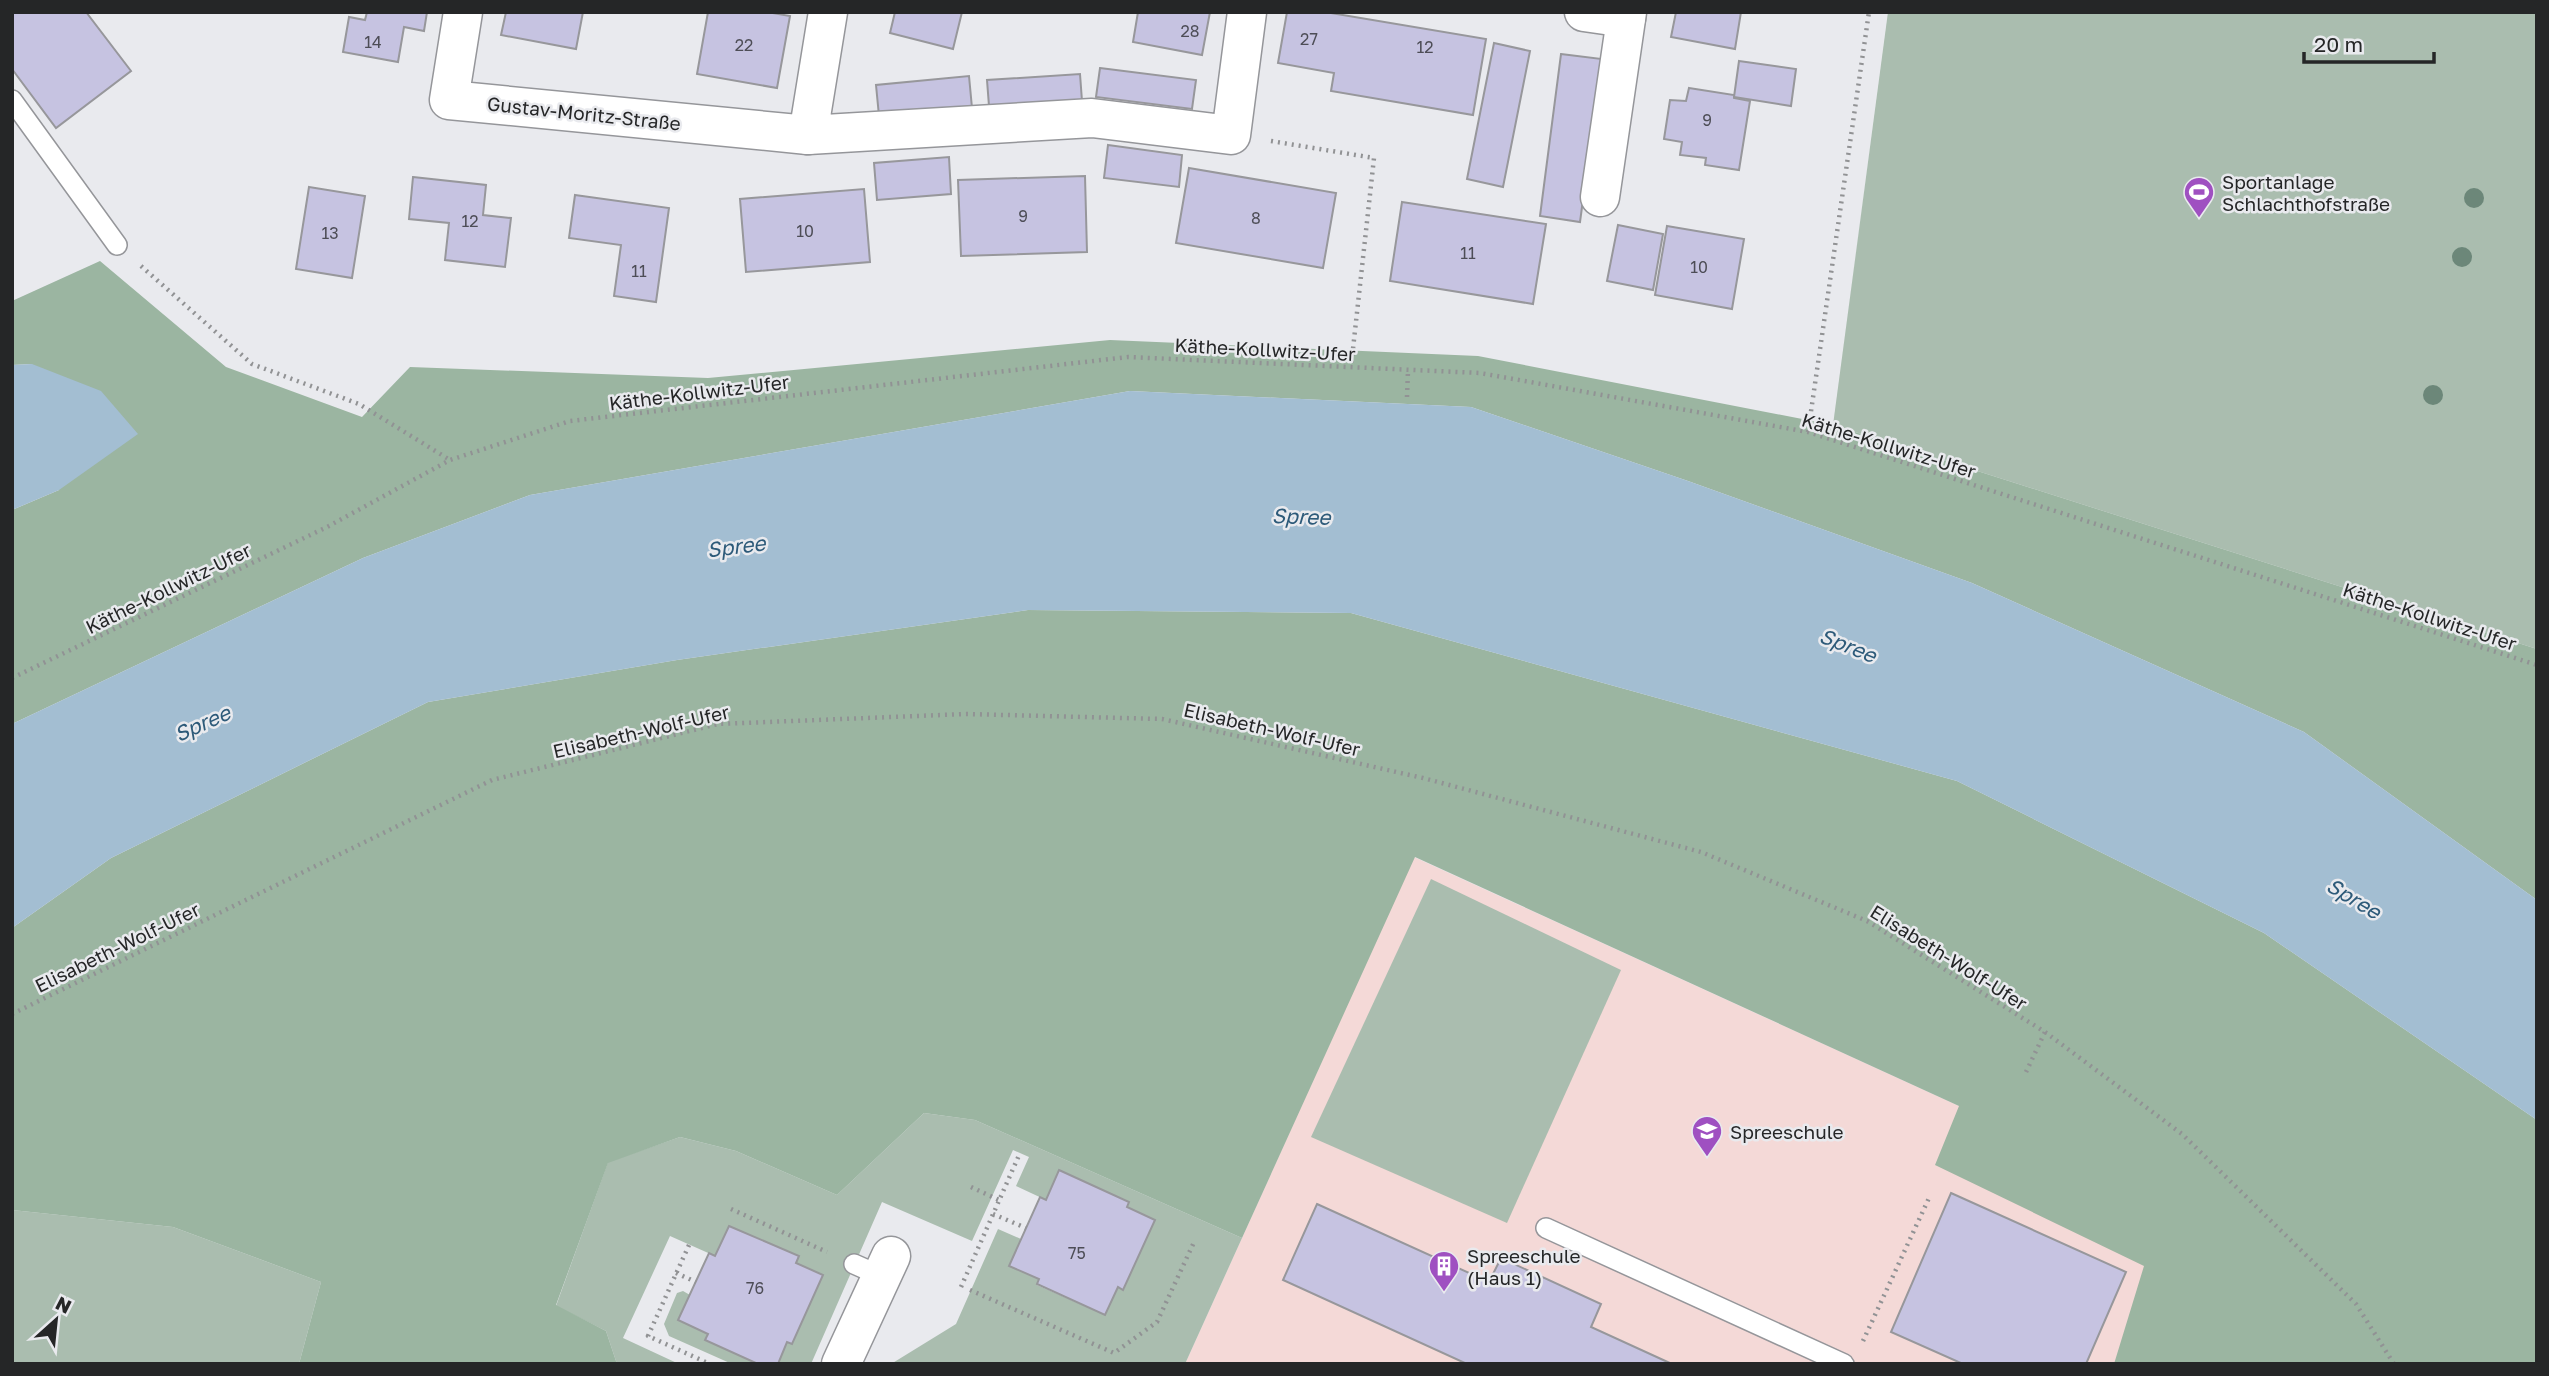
<svg xmlns="http://www.w3.org/2000/svg" width="2549" height="1376" viewBox="0 0 2549 1376" font-family="'Golos Text',sans-serif">
	<style>
		.education { fill: #f4d9d7 }
		.green { fill: #aabdaf }
		.forest { fill: #9bb5a1 }
		.water { fill: #a3bed2 }
		.building { fill: #c6c3e1; stroke: #97979b; stroke-width: 2 }
		.lines { fill: none; stroke-linecap: round; stroke-linejoin: round }
		.lane-casing { stroke: #95969a; stroke-width: 22 }
		.street-casing { stroke: #95969a; stroke-width: 41 }
		.path { stroke: #919294; stroke-width: 4.5; stroke-dasharray: 2 5; stroke-linecap: butt }
		.lane { stroke: #fff; stroke-width: 19 }
		.street { stroke: #fff; stroke-width: 38 }
		.tree { fill: #6c8779 }
		.labels { text-anchor: middle; dominant-baseline: central; stroke-width: 5; stroke-linejoin: round; paint-order: stroke }
		.number-label { font-size: 16px; fill: #4d4d56 }
		.street-label { font-size: 19px; fill: #252627; stroke: #e9eaee }
		.poi-label { font-size: 19px; fill: #252627; stroke: #e9eaee; text-anchor: start }
		.water-label { font-size: 21px; font-style: italic; fill: #2d5a79; stroke: #e9eaee }
	</style>
	<rect width="100%" height="100%" fill="#e9eaee"/>
	<!-- education -->
	<polygon class="education" points="1414,857 1959,1106 2346,1364 1185,1364"/>
	<!-- green -->
	<g class="green">
		<polygon points="1888,12 2537,12 2537,649 1833,425"/>
		<polygon points="1431,879 1621,970 1507,1223 1311,1137"/>
		<polygon points="924,1113 975,1120 1242,1238 1185,1364 891,1364 956,1324 998,1229 1021,1239 1009,1266 1039,1279 1037,1285 1105,1315 1118,1287 1124,1289 1154,1220 1127,1207 1129,1202 1060,1171 1046,1200 1016,1186 1029,1157 1013,1150 972,1241 882,1202 811,1364 778,1364 787,1342 791,1344 823,1275 796,1263 798,1256 729,1226 715,1256 670,1236 623,1338 679,1364 617,1364 606,1331 556,1306 608,1162 680,1137 736,1151 837,1195"/>
		<polygon points="12,1210 173,1227 321,1282 299,1364 12,1364"/>
		<polygon points="683,1291 690,1295 678,1320 708,1334 758,1364 732,1364 669,1336 664,1324 677,1293"/>
	</g>
	<!-- forest -->
	<g class="forest">
		<polygon points="100,261 226,367 362,417 410,367 708,378 1110,340 1478,356 1833,425 2537,649 2537,900 2304,732 1972,583 1688,481 1471,407 1130,391 530,495 363,558 12,724 12,510 59,490 32,364 12,365 12,301"/>
		<polygon points="1028,610 1351,613 1957,781 2264,933 2537,1120 2537,1364 2114,1364 2144,1266 1935,1165 1959,1106 1415,857 1242,1238 975,1120 924,1113 837,1195 736,1151 680,1137 608,1163 556,1305 606,1331 617,1364 299,1364 321,1282 173,1227 12,1210 12,928 111,858 428,702 677,660"/>
	</g>
	<!-- water -->
	<g class="water">
		<polygon points="32,364 101,391 138,434 59,490 12,510 12,365"/>
		<polygon points="1130,391 1471,407 1688,481 1972,583 2304,732 2537,900 2537,1120 2264,933 1957,781 1351,613 1028,610 677,660 428,702 111,858 12,928 12,724 363,558 530,495"/>
	</g>
	<!-- building -->
	<g class="building">
		<polygon points="12,12 86,12 131,71 56,128 12,69"/>
		<polygon points="367,12 427,12 424,31 404,27 398,62 343,52 349,17 365,20"/>
		<polygon points="506,12 583,12 576,49 501,35"/>
		<polygon points="708,12 767,12 790,16 777,88 697,74"/>
		<polygon points="895,12 962,12 953,49 890,33"/>
		<polygon points="1138,12 1210,12 1202,55 1133,42"/>
		<polygon points="1287,12 1325,12 1486,39 1473,115 1331,91 1334,73 1278,63"/>
		<polygon points="1676,12 1741,12 1735,49 1671,37"/>
		<polygon points="1494,43 1530,51 1503,187 1467,179"/>
		<polygon points="1561,54 1602,59 1580,222 1540,216"/>
		<polygon points="1739,61 1796,69 1791,106 1734,97"/>
		<polygon points="1100,68 1196,80 1192,109 1096,97"/>
		<polygon points="1080,74 1082,101 989,106 987,80"/>
		<polygon points="969,76 972,108 879,116 876,85"/>
		<polygon points="1689,88 1734,95 1734,98 1750,101 1739,170 1705,165 1706,158 1680,155 1682,142 1664,139 1670,100 1686,101"/>
		<polygon points="1108,145 1182,155 1179,187 1104,178"/>
		<polygon points="949,157 951,194 877,200 874,163"/>
		<polygon points="1189,168 1336,193 1323,268 1176,243"/>
		<polygon points="1085,176 1087,252 961,256 958,180"/>
		<polygon points="413,177 486,185 483,215 511,218 505,267 445,260 449,223 409,219"/>
		<polygon points="309,187 365,196 352,278 296,269"/>
		<polygon points="864,189 870,262 746,272 740,199"/>
		<polygon points="575,195 669,208 656,302 614,296 621,245 569,238"/>
		<polygon points="1402,202 1546,224 1533,304 1390,281"/>
		<polygon points="1618,225 1663,234 1653,290 1607,281"/>
		<polygon points="1667,226 1744,239 1732,309 1655,295"/>
		<polygon points="1059,1170 1129,1202 1127,1207 1155,1220 1123,1290 1118,1287 1105,1315 1037,1284 1039,1279 1009,1266 1040,1197 1046,1200"/>
		<polygon points="1951,1193 2126,1272 2086,1364 1963,1364 1891,1332"/>
		<polygon points="1317,1204 1489,1282 1501,1258 1601,1304 1591,1327 1672,1364 1467,1364 1283,1280"/>
		<polygon points="729,1226 799,1256 796,1263 823,1275 792,1344 787,1342 778,1364 758,1364 705,1340 708,1334 678,1320 709,1253 715,1256"/>
	</g>
	<g class="lines">
		<!-- lane casing -->
		<g class="lane-casing">
			<g id="lane">
				<polyline points="12,100 117,245"/>
				<polyline points="1546,1228 1844,1364"/>
				<polyline points="854,1264 881,1276"/>
			</g>
		</g>
		<!-- street casing -->
		<g class="street-casing">
			<g id="street">
				<polyline points="463,12 449,100 808,135"/>
				<polyline points="828,12 808,135 1092,118 1231,135 1247,12"/>
				<polyline points="1584,12 1626,18"/>
				<polyline points="1600,197 1627,12"/>
				<polyline points="841,1364 891,1256"/>
			</g>
		</g>
		<!-- path -->
		<g class="path">
			<polyline points="1271,141 1374,158 1351,367"/>
			<polyline points="141,266 252,364 359,404 450,460"/>
			<polyline points="1407,397 1408,370"/>
			<polyline points="1808,432 1869,12"/>
			<polyline points="12,678 327,527 450,460 570,421 1128,357 1480,373 1808,432 2537,665"/>
			<polyline points="12,1014 492,780 718,724 966,714 1162,719 1423,778 1701,852 1867,921 2045,1032 2182,1134 2356,1304 2394,1364"/>
			<polyline points="2026,1072 2045,1032"/>
			<polyline points="971,1187 999,1200"/>
			<polyline points="731,1209 827,1252"/>
			<polyline points="993,1214 1026,1228"/>
			<polyline points="689,1245 648,1336 710,1364"/>
			<polyline points="676,1273 696,1282"/>
			<polyline points="961,1287 1020,1153"/>
			<polyline points="970,1290 1114,1353 1157,1322 1195,1240"/>
			<polyline points="1863,1341 1929,1198"/>
		</g>
		<!-- lane -->
		<use href="#lane" class="lane"/>
		<!-- street -->
		<use href="#street" class="street"/>
	</g>
	<!-- trees -->
	<g class="tree">
		<circle cx="2474" cy="198" r="10"/>
		<circle cx="2462" cy="257" r="10"/>
		<circle cx="2433" cy="395" r="10"/>
	</g>
	<!-- icons -->
	<defs>
		<g id="stadium-pin" transform="scale(1.575)"><path d="M0 17L-7.5 6A9.5 9.5 0 1 1 7.5 6Z" fill="#9f50c1" stroke="#e9eaee"/><path d="M0-5a6.5 5 0 1 0 0 10a6.5 5 0 1 0 0-10ZM-3.5-1.8h7v3.6h-7Z" fill="#fff"/></g>
		<g id="school-pin" transform="scale(1.575)"><path d="M0 17L-7.5 6A9.5 9.5 0 1 1 7.5 6Z" fill="#9f50c1" stroke="#e9eaee"/><path d="M0-5L7-2L0 1L-7-2ZM-4 1L0 2.5L4 1V4Q0 6-4 4Z" fill="#fff"/></g>
		<g id="building-pin" transform="scale(1.575)"><path d="M0 17L-7.5 6A9.5 9.5 0 1 1 7.5 6Z" fill="#9f50c1" stroke="#e9eaee"/><path d="M-4-6H4V6H1V3H-1V6H-4ZM-2.5-4.3h1.7v1.8h-1.7ZM.8-4.3h1.7v1.8H.8ZM-2.5-1h1.7V.8h-1.7ZM.8-1h1.7V.8H.8Z" fill="#fff"/></g>
	</defs>
	<g fill-rule="evenodd">
		<use href="#stadium-pin" x="2199" y="192"/>
		<use href="#school-pin" x="1707" y="1131"/>
		<use href="#building-pin" x="1444" y="1266"/>
	</g>
	<g class="labels">
		<!-- number labels -->
		<g class="number-label">
			<text x="1190" y="31">28</text>
			<text x="1309" y="39">27</text>
			<text x="373" y="42">14</text>
			<text x="744" y="45">22</text>
			<text x="1425" y="47">12</text>
			<text x="1707" y="120">9</text>
			<text x="1023" y="216">9</text>
			<text x="1256" y="218">8</text>
			<text x="470" y="221">12</text>
			<text x="805" y="231">10</text>
			<text x="330" y="233">13</text>
			<text x="1468" y="253">11</text>
			<text x="1699" y="267">10</text>
			<text x="639" y="271">11</text>
			<text x="1077" y="1253">75</text>
			<text x="755" y="1288">76</text>
		</g>
		<!-- street labels -->
		<g class="street-label">
			<text transform="translate(584 113) rotate(6)">Gustav-Moritz-Straße</text>
			<text transform="translate(1265 349) rotate(3)">Käthe-Kollwitz-Ufer</text>
			<text transform="translate(699 392) rotate(-7)">Käthe-Kollwitz-Ufer</text>
			<text transform="translate(1889 445) rotate(17)">Käthe-Kollwitz-Ufer</text>
			<text transform="translate(168 588) rotate(-26)">Käthe-Kollwitz-Ufer</text>
			<text transform="translate(2430 616) rotate(18)">Käthe-Kollwitz-Ufer</text>
			<text transform="translate(1272 729) rotate(13)">Elisabeth-Wolf-Ufer</text>
			<text transform="translate(641 731) rotate(-13)">Elisabeth-Wolf-Ufer</text>
			<text transform="translate(117 947) rotate(-26)">Elisabeth-Wolf-Ufer</text>
			<text transform="translate(1949 957) rotate(32)">Elisabeth-Wolf-Ufer</text>
		</g>
		<!-- poi labels -->
		<g class="poi-label">
			<text x="2222" y="181">Sportanlage<tspan x="2222" dy="22">Schlachthofstraße</tspan></text>
			<text x="1730" y="1131">Spreeschule</text>
			<text x="1467" y="1255">Spreeschule<tspan x="1467" dy="22">(Haus 1)</tspan></text>
		</g>
		<!-- water labels -->
		<g class="water-label">
			<text transform="translate(1301 516) rotate(2)">Spree</text>
			<text transform="translate(736 546) rotate(-7)">Spree</text>
			<text transform="translate(1848 645) rotate(22)">Spree</text>
			<text transform="translate(202 723) rotate(-24)">Spree</text>
			<text transform="translate(2354 898) rotate(31)">Spree</text>
		</g>
	</g>
	<!-- border -->
	<rect width="2549" height="1376" fill="none" stroke="#252627" stroke-width="28"/>
	<!-- north arrow -->
	<g transform="translate(56 1320) rotate(27)" stroke="#e9eaee" stroke-width="5" paint-order="stroke">
	<path d="M0-5L12 26L0 18L-12 26Z" fill="#252627"/>
	<text y="-10" font-size="19" font-weight="bold" text-anchor="middle" fill="#252627">N</text>
	</g>
	<!-- scale -->
	<path d="M2304 52v10h130v-10" fill="none" stroke="#252627" stroke-width="3.5"/>
	<text x="2314" y="52" font-size="21" fill="#252627" stroke="#e9eaee" stroke-width="5" paint-order="stroke">20 m</text>
</svg>
